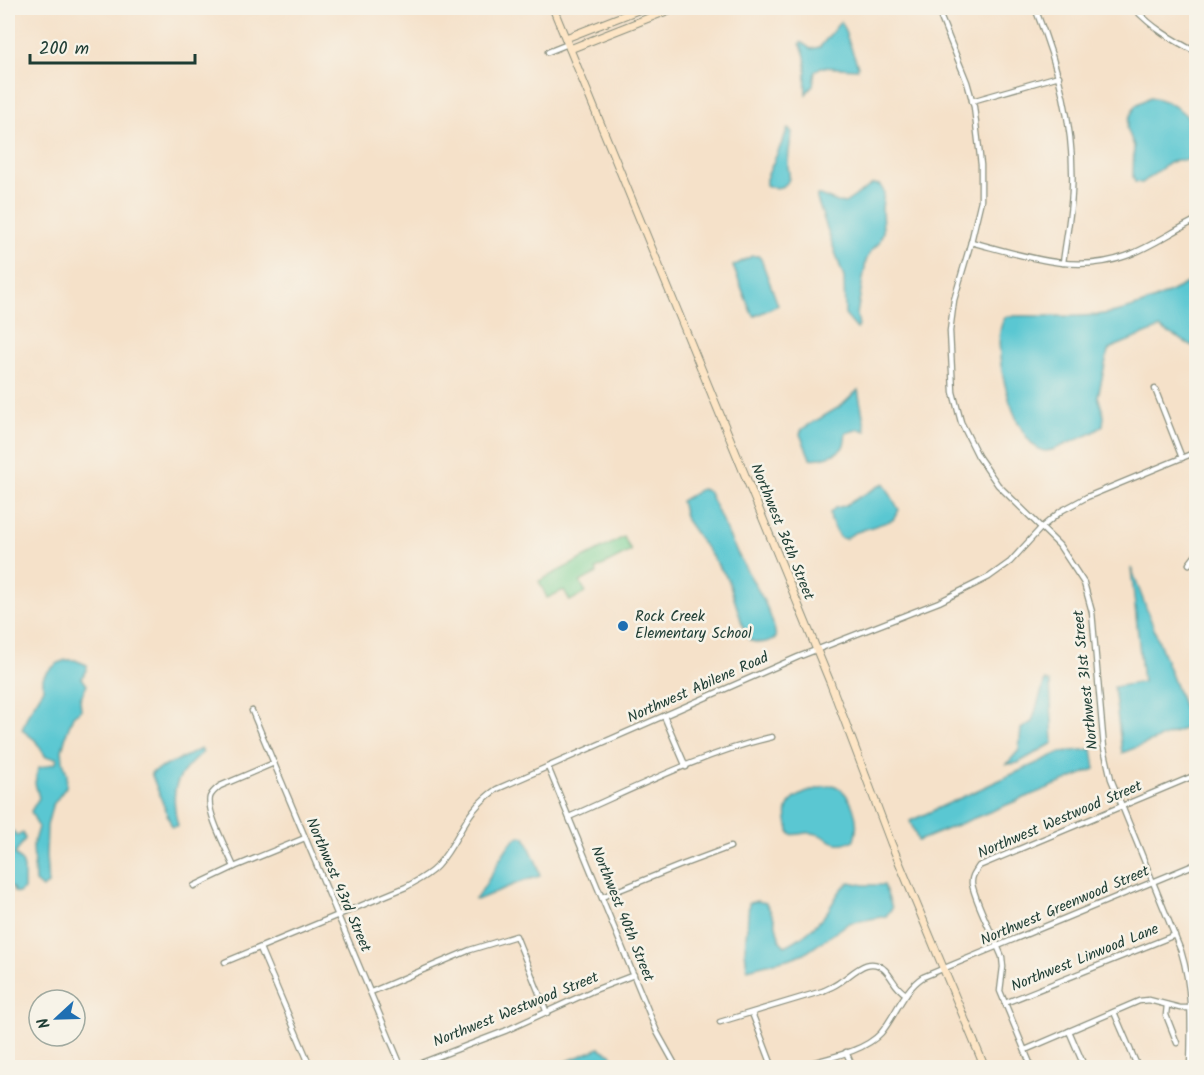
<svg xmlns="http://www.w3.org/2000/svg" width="1204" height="1075" viewBox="0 0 1204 1075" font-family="Kalam,sans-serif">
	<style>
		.green { fill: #79d095; stroke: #4c8664; stroke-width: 1.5 }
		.water { fill: #5ac7d2; stroke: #3c8283; stroke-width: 1.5 }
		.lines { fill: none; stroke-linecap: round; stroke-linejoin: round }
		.street-casing { stroke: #8a8f7e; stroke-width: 7 }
		.secondary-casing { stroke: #8a8f7e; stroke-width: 9 }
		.street { stroke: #fff; stroke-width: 4.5 }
		.secondary { stroke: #fde5c5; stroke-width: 7 }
		.poi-dot { fill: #1f6fb2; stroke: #f7f3e8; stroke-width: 2 }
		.labels { text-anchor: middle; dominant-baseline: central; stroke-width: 5; stroke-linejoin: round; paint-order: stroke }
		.street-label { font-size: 15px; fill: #1f3d34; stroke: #f7f3e8 }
		.poi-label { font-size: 15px; fill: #1f3d34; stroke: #f7f3e8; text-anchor: start }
	</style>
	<rect width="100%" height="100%" fill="#f7f3e8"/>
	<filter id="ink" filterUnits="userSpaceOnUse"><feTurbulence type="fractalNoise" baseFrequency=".0167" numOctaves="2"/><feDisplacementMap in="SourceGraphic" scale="12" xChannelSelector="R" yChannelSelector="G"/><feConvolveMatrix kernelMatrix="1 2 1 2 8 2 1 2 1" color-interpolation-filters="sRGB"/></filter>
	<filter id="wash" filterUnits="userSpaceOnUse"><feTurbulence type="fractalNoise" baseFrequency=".008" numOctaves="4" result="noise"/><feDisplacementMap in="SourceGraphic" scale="24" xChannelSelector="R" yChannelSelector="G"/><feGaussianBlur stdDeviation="1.35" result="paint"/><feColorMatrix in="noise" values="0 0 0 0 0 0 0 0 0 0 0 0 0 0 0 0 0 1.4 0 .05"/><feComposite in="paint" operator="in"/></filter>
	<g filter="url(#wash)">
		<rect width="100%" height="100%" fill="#f5e1c9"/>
		<!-- green -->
		<polygon class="green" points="624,537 631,551 596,569 597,573 580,582 586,592 570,601 564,590 547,598 539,581"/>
		<!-- water -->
		<g class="water">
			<path d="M841,21L858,66L857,69L821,67L815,71L813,85L806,94C804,76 810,60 800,44L801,42L811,49L820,47Z"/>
			<path d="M1150,97C1169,100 1193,114 1196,135C1198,143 1197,152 1196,160H1176L1169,163L1142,183L1135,182L1133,177L1134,146L1127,128L1129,118L1136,105Z"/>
			<path d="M788,129L792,132C790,143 788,155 788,167C789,171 790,177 788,181C784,189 773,189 766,185V179Z"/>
			<polygon points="873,184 880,185 884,192 882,208 883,232 879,243 871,251 866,261 857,314 859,326 857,329 845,315 844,278 817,199 817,195 820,195 837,202 845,203"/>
			<polygon points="752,256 759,256 761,259 778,305 755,316 751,312 733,266"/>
			<path d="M1196,278V334L1194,345L1192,346L1160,328L1111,348L1108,351L1098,396L1104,416L1103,425C1095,434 1082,437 1071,442C1063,445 1054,451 1045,451C1014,448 985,334 1007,316C1032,315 1057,317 1082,316C1125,315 1160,299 1196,278Z"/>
			<path d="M858,390L866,431L859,429L846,433C845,437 845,444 843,447C838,455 818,460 810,458L800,434L802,429L841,406Z"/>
			<polygon points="884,483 899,510 893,520 854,533 845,539 839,537 831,521 830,513 835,508 844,506"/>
			<path d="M701,489L708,491C719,513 728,536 740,558C753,583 772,608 776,638C766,643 754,646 746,636L728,579L686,520L681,501Z"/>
			<polygon points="1131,568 1191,726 1122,753 1114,687 1143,682"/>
			<polygon points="66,660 75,660 87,665 87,668 82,678 87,685 80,699 81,710 73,716 66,735 62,750 63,761 67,774 66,787 52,806 47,826 46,856 48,884 42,888 35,882 33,845 38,827 31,811 39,798 35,783 38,768 56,763 57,758 46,757 35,740 22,730 28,714 43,690 43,678 46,673 58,663"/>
			<polygon points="1045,680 1050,683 1053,743 1018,763 1007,764 1019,750 1021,729 1032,722"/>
			<path d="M201,749L203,752C175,777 169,788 178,826L172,827L151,773Z"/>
			<polygon points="1092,749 1095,769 918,841 910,821 1061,752"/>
			<path d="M833,785C852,792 861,822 854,840C829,850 830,834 811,833C803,832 798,836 790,834C788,826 785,817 787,809C791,794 819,788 833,785Z"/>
			<polygon points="13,831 17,836 23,833 25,839 15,854 22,862 24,868 24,889 19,893 14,892 13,888 8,884 9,879 8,875 8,832"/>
			<path d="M520,836L525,837L537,864L540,876L520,882L477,900L475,899C491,883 503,843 520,836Z"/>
			<path d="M850,882L864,885H884L892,908L886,916L849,923L807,952L791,958L747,969L745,950L749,903L757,901L766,903L774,918L780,941L785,946C799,940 818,925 827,912C835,901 838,889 850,882Z"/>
			<polygon points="599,1048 611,1054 617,1067 553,1067"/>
		</g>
	</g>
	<g filter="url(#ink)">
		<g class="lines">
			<!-- street casing -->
			<g class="street-casing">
				<g id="street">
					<path d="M937,8L967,82L974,107L981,165V200L971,242L954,300L950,331L953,392L961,422L978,456L998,485L1059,545L1084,583L1092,612L1104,748L1111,779L1181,951C1193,990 1191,1027 1190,1068"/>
					<path d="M1035,8C1058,66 1075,127 1072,191C1071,215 1066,239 1063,263"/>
					<path d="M1134,8C1152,28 1173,40 1196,52"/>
					<polyline points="548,52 568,44"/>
					<polyline points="972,101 1059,76"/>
					<path d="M971,242C1021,255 1075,275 1126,256C1151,247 1173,231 1196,220"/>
					<polyline points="1155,389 1182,458"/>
					<polyline points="1189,564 1196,555"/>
					<polyline points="252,711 402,1068"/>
					<polyline points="664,716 686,767"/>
					<polyline points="548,767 657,1032 677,1068"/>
					<path d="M569,817C635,788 701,754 772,737"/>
					<path d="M234,867C228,852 206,812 210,797C212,792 216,789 220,786L274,763"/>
					<polyline points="194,886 234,867 305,838"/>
					<polyline points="602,897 679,866 730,847"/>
					<polyline points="260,948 311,1068"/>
					<path d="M225,962L406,887C417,881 429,875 437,866C462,838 462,812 497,789L798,657L939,602L989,577L1010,562L1041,528L1061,511L1087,497L1196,452"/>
					<polyline points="371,992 470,950 516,936 547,1013"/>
					<polyline points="1005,1003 1175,935"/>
					<polyline points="1167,1005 1166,1015 1177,1043"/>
					<polyline points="1114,1012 1136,1063"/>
					<polyline points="752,1013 773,1068"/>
					<path d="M720,1022L823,991C829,988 835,986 840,982C853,974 869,954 885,970C893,978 895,988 906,994"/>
					<polyline points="1069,1031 1085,1068"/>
					<polyline points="1025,1050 1139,1001 1149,1000 1180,1008 1196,1008"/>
					<polyline points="846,1052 853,1068"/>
					<polyline points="408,1068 505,1031 592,991 634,975"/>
					<path d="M794,1068C820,1059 862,1054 881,1033C896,1015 903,990 923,977L1196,864"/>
					<path d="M1032,1068L1000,991L1003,967L1002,957C994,937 976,904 972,884C971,877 975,872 979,866L1196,775"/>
				</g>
			</g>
			<!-- secondary casing -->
			<g class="secondary-casing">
				<g id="secondary">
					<polyline points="553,8 830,682 891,843 985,1068"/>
					<polyline points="566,38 643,8"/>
					<polyline points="570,49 674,8"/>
				</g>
			</g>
			<!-- street -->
			<use href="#street" class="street"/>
			<!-- secondary -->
			<use href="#secondary" class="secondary"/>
		</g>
	</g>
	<!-- markers -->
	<circle class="poi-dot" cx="623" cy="626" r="6"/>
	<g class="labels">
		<!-- street labels -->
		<g class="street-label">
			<text transform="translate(782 532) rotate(68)">Northwest 36th Street</text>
			<text transform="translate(1086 680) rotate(-96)">Northwest 31st Street</text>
			<text transform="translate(698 688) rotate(-24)">Northwest Abilene Road</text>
			<text transform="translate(1060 820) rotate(-23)">Northwest Westwood Street</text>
			<text transform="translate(338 885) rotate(67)">Northwest 43rd Street</text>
			<text transform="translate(1065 906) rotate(-23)">Northwest Greenwood Street</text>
			<text transform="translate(622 914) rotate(68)">Northwest 40th Street</text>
			<text transform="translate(1085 958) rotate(-22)">Northwest Linwood Lane</text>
			<text transform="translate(516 1010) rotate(-22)">Northwest Westwood Street</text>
		</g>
		<!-- poi labels -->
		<g class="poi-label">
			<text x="635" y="617">Rock Creek<tspan x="635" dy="17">Elementary School</tspan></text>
		</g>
	</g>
	<!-- margin -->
	<rect width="1204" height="1075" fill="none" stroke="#f7f3e8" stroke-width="30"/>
	<!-- north arrow -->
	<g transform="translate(57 1018) rotate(248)"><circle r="28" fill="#f7f3e8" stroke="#a1aaa0" stroke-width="1.5"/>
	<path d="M0-4.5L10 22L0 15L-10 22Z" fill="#1f6fb2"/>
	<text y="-9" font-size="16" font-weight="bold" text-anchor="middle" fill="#1f3d34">N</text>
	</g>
	<!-- scale -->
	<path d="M30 54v9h165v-9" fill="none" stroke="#1f3d34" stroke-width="3"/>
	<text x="39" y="54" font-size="18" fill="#1f3d34" stroke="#f7f3e8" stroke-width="4.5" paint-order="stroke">200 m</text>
</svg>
